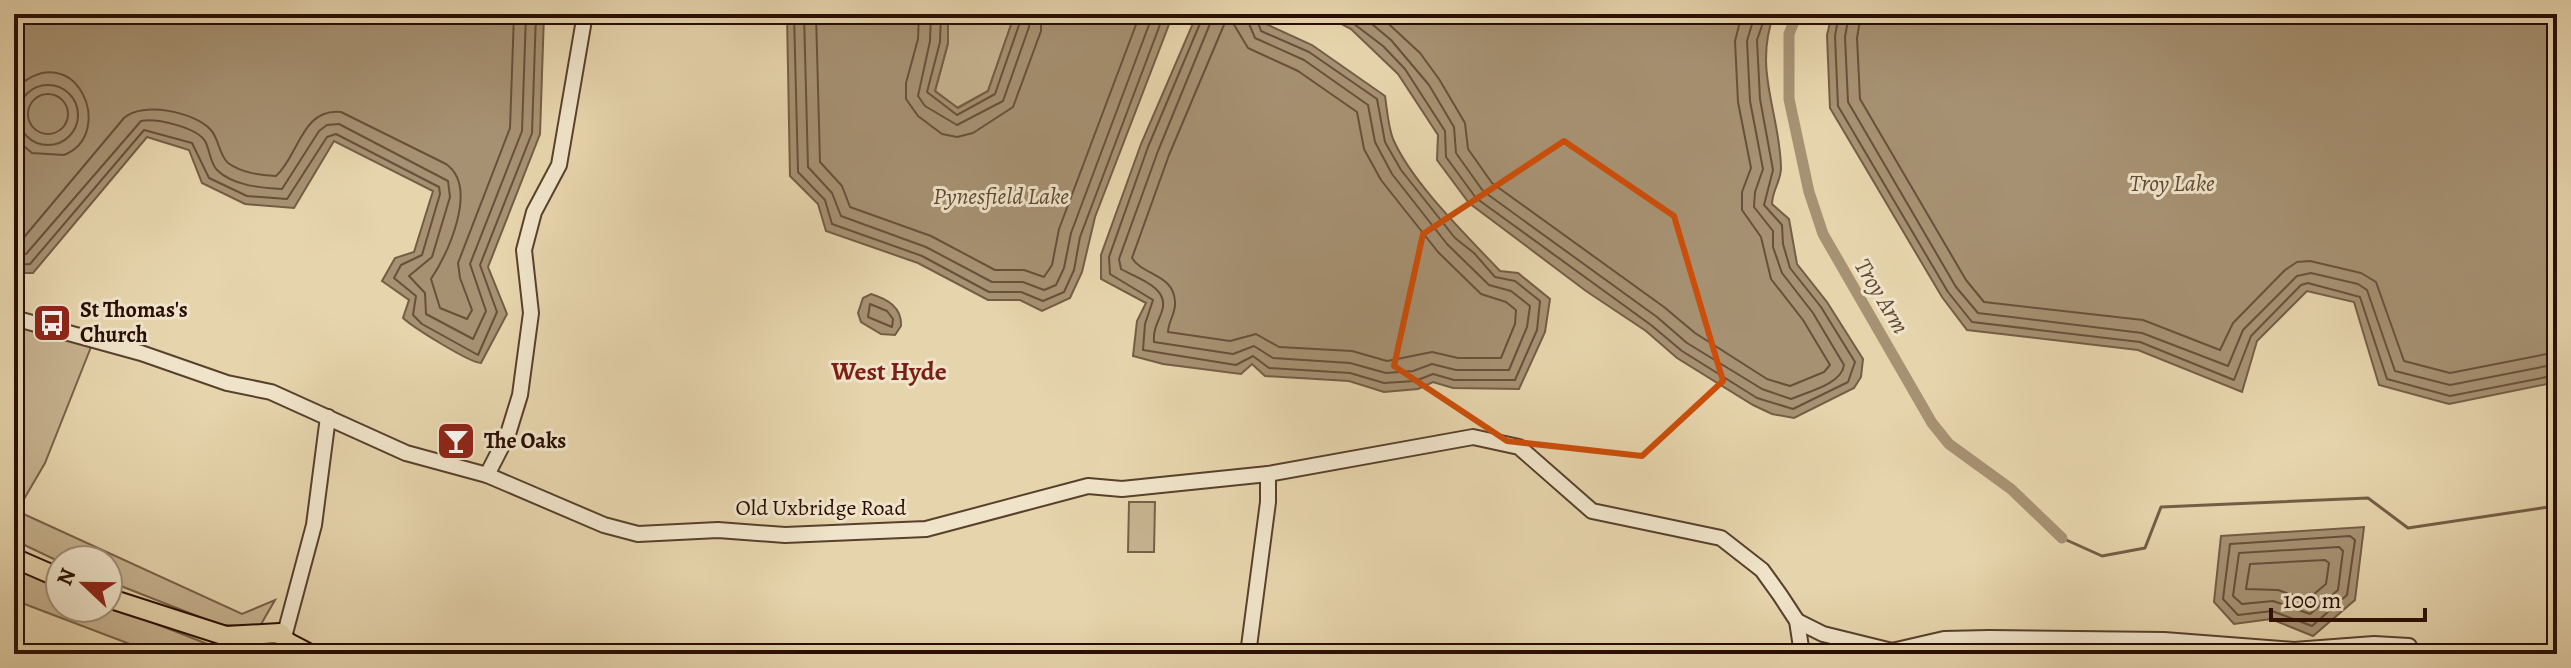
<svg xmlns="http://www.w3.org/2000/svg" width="2571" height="668" viewBox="0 0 2571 668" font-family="Alegreya,serif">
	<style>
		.green { fill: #c6b28f; stroke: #786048; stroke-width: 2 }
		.water { fill: #a69172; stroke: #745d45; stroke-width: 2 }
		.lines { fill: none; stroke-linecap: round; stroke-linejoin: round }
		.shore { stroke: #68503a; stroke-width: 2 }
		.stream { stroke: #745d45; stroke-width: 3 }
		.canal { stroke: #a69172; stroke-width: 11 }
		.minor-casing { stroke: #59402c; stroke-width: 18 }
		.major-casing { stroke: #2a0e02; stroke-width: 22 }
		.minor { stroke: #efe3c9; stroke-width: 14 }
		.major { stroke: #e6d4ac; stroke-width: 18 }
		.marked { fill: none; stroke: #cc4e0a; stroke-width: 6; stroke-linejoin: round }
		.labels { text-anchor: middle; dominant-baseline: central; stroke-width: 6; stroke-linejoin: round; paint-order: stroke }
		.poi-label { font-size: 22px; font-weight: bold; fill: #2a0e02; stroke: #efe3c9; text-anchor: start }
		.street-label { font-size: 22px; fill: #2a0e02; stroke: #efe3c9 }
		.water-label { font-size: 24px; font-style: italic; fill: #624934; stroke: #efe3c9 }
		.quarter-label { font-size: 26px; font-weight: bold; fill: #7a1f14; stroke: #efe3c9 }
	</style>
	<rect width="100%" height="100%" fill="#e6d4ac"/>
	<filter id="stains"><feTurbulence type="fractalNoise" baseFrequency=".0025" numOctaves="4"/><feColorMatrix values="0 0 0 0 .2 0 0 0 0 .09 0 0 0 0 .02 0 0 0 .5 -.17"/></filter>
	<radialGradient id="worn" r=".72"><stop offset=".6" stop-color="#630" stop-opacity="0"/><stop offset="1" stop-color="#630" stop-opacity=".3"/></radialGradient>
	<!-- green -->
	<g class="green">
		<polygon points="948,14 1010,14 1012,22 988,91 957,108 935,91 948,43"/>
		<polygon points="14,324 91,347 45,463 17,511 242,614 275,600 260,626 220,625 108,581 108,560 60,562 14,540"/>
		<polygon points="1129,502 1155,502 1154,552 1128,552"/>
		<polygon points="14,565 60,585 60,608 108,605 233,654 156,654 14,600"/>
	</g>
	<!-- water -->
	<g class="water">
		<path d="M14,14H544L540,134L488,267L507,314L481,363C470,363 414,328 403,318L409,300L382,281L395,258L414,252L433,191L334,141L294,208L245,204L202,183L189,150L147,137L33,273H14Z"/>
		<polygon points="787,14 948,14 948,43 935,91 958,108 988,91 1012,22 1010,14 1173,14 1095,217 1082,272 1070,298 1042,311 1020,300 988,300 918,263 826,231 818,204 790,176"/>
		<path d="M1197,14H1262L1266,24L1312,45L1385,96C1387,109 1388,126 1393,139C1412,183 1467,236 1500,271L1518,273L1550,299L1545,332L1519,389L1453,388L1433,382L1418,389L1384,392L1349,381L1265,376L1252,364L1241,374L1163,364L1133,356L1137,321L1146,303L1101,279V255L1141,144Z"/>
		<path d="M1323,14H1774C1753,70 1780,113 1781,168C1781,181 1772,191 1772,204L1789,219L1797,264L1827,302L1863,359L1861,377L1854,388L1794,418L1772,414L1753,405L1677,358L1646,331L1586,291L1469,203L1437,160L1438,135L1398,74L1351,29Z"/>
		<polygon points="1832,14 2557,14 2557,382 2449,404 2379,385 2354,302 2307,291 2257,341 2242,392 2138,350 1967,330 1942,297 1830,108 1827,35"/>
		<path d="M871,294C887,299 902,307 901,326L895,335L881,334L861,322L858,313L863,298Z"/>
		<polygon points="2364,527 2355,600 2313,636 2271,619 2234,624 2214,602 2221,536"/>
	</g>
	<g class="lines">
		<!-- shore -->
		<g class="shore">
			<polyline points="794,14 798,172 825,200 832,224 922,256 989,292 1021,292 1043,301 1064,292 1074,270 1080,237 1164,14"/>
			<polyline points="804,14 808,167 832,193 841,216 926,247 992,282 1023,282 1044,290 1056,285 1064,268 1071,233 1153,14"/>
			<polyline points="816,14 820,162 842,186 850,207 931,236 995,270 1024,270 1044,277 1052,265 1059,229 1140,14"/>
			<polyline points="919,14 918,39 906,83 906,99 918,116 942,134 957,137 973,133 1013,107 1041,31 1041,14"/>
			<polyline points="931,14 930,41 918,96 925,106 957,125 1003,101 1029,27 1029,14"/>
			<polyline points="941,14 940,42 927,92 957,115 995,94 1019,25 1018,14"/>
			<polyline points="1204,14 1148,147 1109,257 1110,274 1153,300 1145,324 1143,350 1236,365 1253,356 1269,368 1350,373 1384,383 1415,381 1433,374 1454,380 1515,380 1537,330 1540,301 1515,281 1495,277 1474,253 1455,238 1401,170 1385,142 1377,99 1309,52 1261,31 1255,14"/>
			<path d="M1214,14L1158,151L1119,259L1121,269C1136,278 1170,287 1162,311C1158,323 1153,329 1154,342L1233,354L1254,346L1273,358L1350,363L1386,373L1413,371L1432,364L1456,370H1509L1527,327L1530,306L1511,291L1489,285L1447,244L1392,174L1375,142L1368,105L1304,60L1255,38L1245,14"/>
			<polyline points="1341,14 1383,46 1405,69 1445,131 1446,157 1476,198 1651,325 1682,351 1757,398 1793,409 1848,382 1855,362 1821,307 1790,268 1783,244 1782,225 1764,205 1773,170 1760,99 1757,40 1766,14"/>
			<path d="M1360,14L1391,40L1429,85L1454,127L1456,153L1483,191L1657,317L1687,343L1762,389L1791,399C1807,392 1842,384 1844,365L1813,313L1782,273L1773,247V231L1754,207L1755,192L1763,169L1750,101L1747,41L1755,14"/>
			<polyline points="1378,14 1420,53 1439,79 1465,123 1468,149 1492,183 1664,307 1695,333 1767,379 1790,386 1824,372 1830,365 1803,320 1771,279 1761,237 1742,210 1742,192 1751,168 1738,102 1735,41 1742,14"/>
			<polyline points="1839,14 1835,36 1838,106 1948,292 1972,322 2140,342 2234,380 2251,336 2301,285 2308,283 2360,297 2387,379 2450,396 2557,375"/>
			<polyline points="1849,14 1845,37 1848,102 1956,287 1978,313 2142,333 2228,366 2243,330 2297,276 2311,273 2358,284 2367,290 2395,371 2450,385 2557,364"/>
			<polyline points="1861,14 1857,38 1860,99 1966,280 1984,302 2143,320 2220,350 2233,323 2285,270 2297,262 2310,261 2361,273 2376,282 2404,361 2450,373 2557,352"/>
			<path d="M1230,18L1248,48L1298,71L1357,112L1364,149L1381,180L1438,252L1481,294L1506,302L1516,310L1515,324L1501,358H1458L1432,352L1387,361L1352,351L1279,347L1256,334L1230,341L1168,332C1168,322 1176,313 1175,302C1174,274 1143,276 1132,258L1169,155L1226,20Z"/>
			<circle cx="48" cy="115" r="30"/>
			<path d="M14,90C75,32 118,134 64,155L32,153L14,138"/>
			<circle cx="48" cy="114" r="20"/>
			<path d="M14,243L20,242L124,118C142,101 195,112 211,130C219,139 219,155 228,163C242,173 259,175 276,176C299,156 301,108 341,112L446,164C479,187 448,253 431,279L440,308L467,319L472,310L460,278L458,263L510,128L514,14"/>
			<path d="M14,255L26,254L141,121C156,118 196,127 205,141C210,150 210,163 217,170C233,186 262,188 282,189L319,131L327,125L339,124L448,181L450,197L432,257L409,276L425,293L426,314L473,339L486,311L470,264L522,131L526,14"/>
			<polyline points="14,265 30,264 144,130 192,143 209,178 247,196 287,199 327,137 336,134 439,187 440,194 422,255 401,265 394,278 416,296 413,315 422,324 478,355 497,312 480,265 532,133 536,14"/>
			<polygon points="870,304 887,311 893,319 892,327 868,317"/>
			<polygon points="2350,536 2355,540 2347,595 2312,626 2272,611 2238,615 2223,599 2230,544"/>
			<polygon points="2339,547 2343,551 2338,590 2310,614 2273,601 2242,604 2233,596 2239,553"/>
			<polygon points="2325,560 2329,563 2326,584 2307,600 2278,590 2246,589 2250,564"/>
		</g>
		<!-- stream -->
		<polyline class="stream" points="2062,538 2102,556 2145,548 2161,507 2368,498 2408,528 2549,507 2557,495"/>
		<!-- canal -->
		<polyline class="canal" points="1797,14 1789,34 1789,99 1809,192 1823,234 1932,423 1949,444 2011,489 2062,538"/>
		<!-- minor casing -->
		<g class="minor-casing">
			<g id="minor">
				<polyline points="14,318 141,353 227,383 271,392 406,453 487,475 604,525 638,534 718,530 785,535 926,529 1088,486 1122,489 1268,474 1473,437 1519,447 1592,511 1721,538 1762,570 1780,595 1797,621 1802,654"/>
				<polyline points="487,475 508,434 520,395 531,313 524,250 534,212 559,165 585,14"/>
				<polyline points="1797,621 1823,634 1892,651 1944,639 1989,638 2164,640 2294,650 2374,644 2409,646"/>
				<polyline points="284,637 314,525 328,417"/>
				<polyline points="1248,654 1268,502 1268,474"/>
			</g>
		</g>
		<!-- major casing -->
		<g class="major-casing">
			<g id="major">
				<polyline points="14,558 60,578"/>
				<polyline points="108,598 226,636 255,654"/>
				<polyline points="226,636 280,633 287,642 286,654"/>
				<polyline points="287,642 310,654"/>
			</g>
		</g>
		<!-- minor -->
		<use href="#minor" class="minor"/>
		<!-- major -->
		<use href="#major" class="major"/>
	</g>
	<!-- marked area -->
	<path class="marked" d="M1564,141L1674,216L1723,381L1642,456L1507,441L1394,366L1423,234Z"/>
	<!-- icons -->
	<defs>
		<g id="bus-square" transform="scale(2)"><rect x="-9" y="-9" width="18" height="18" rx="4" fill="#8f2418" stroke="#efe3c9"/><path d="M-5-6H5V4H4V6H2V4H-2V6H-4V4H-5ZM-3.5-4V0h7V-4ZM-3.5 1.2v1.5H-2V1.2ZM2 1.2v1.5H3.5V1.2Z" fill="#fff"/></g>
		<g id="bar-square" transform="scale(2)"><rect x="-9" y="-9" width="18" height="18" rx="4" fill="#8f2418" stroke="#efe3c9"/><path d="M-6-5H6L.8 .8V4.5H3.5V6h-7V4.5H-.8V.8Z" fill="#fff"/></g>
	</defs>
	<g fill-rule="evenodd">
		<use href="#bus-square" x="52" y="323"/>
		<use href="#bar-square" x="456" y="441"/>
	</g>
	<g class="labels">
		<!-- poi labels -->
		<g class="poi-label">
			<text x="80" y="310">St Thomas's<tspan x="80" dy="25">Church</tspan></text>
			<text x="484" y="441">The Oaks</text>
		</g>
		<!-- street labels -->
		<g class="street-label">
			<text x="821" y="508">Old Uxbridge Road</text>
		</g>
		<!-- water labels -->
		<g class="water-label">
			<text x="2172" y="183">Troy Lake</text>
			<text x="1001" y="196">Pynesfield Lake</text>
			<text transform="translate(1882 296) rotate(59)">Troy Arm</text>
		</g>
		<!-- quarter labels -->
		<g class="quarter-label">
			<text x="889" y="371">West Hyde</text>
		</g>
	</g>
	<!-- margin -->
	<rect width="2571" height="668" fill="none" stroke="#e6d4ac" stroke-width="48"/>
	<rect x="16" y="16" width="2539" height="636" fill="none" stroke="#2a0e02" stroke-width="4"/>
	<rect x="24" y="24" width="2523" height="620" fill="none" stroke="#2a0e02" stroke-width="2"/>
	<!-- north arrow -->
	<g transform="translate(84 584) rotate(292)"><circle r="38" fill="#efe3c9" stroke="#a08e79" stroke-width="2"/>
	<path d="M0-6L14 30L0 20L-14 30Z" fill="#8f2418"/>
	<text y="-12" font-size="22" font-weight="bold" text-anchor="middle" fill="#2a0e02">N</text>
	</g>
	<!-- scale -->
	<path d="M2271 608v12h154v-12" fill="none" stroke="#2a0e02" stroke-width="4"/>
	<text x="2283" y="608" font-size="24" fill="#2a0e02" stroke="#efe3c9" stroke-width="6" paint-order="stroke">100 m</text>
	<rect width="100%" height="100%" filter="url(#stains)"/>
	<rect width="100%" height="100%" fill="url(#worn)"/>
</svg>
